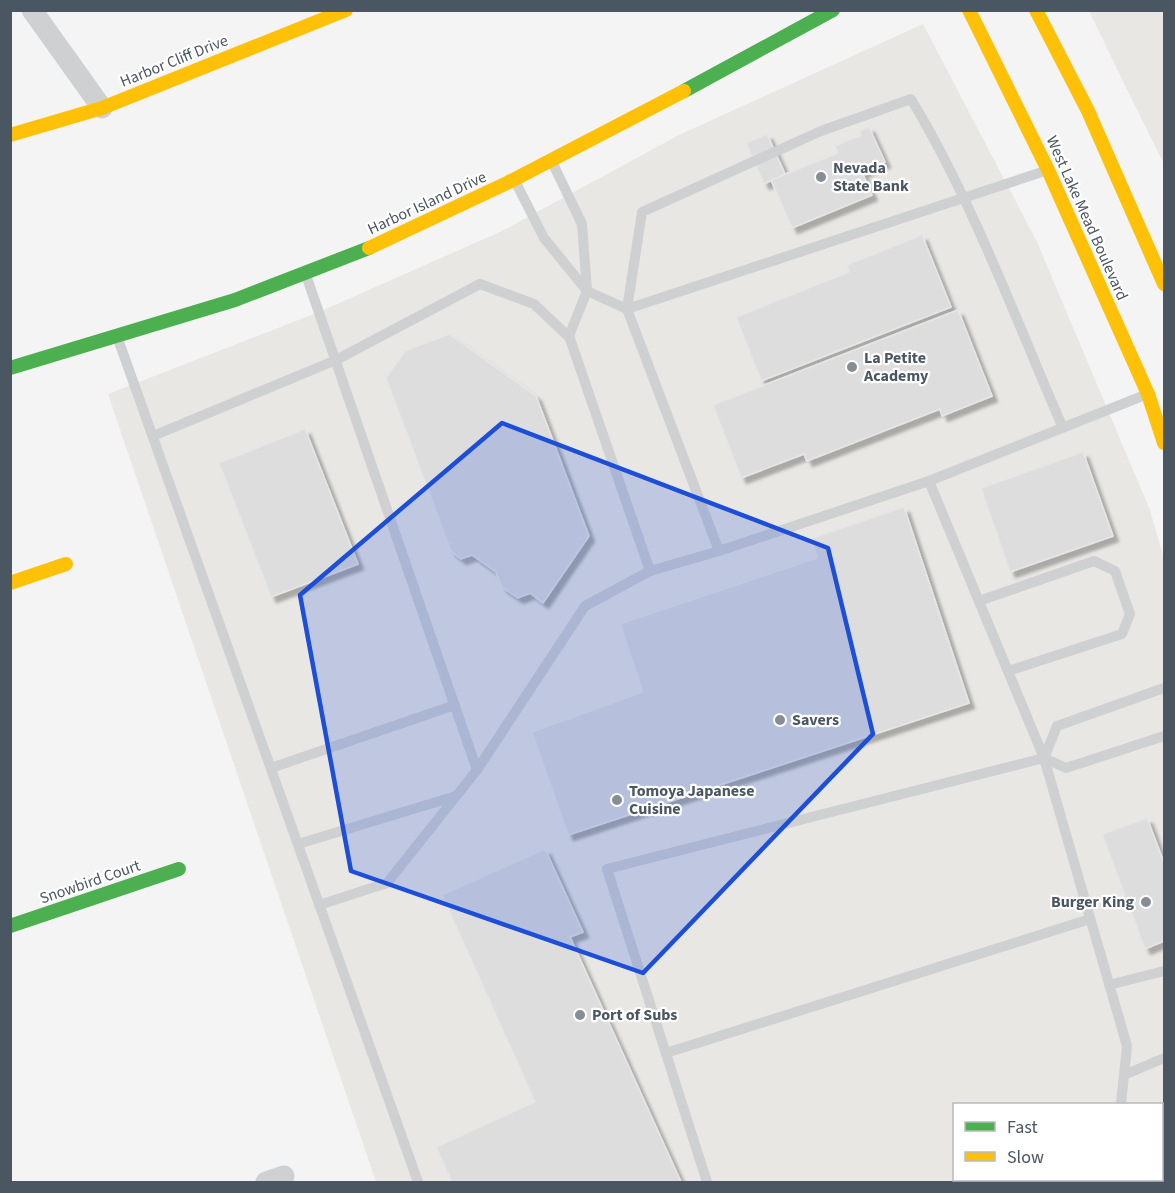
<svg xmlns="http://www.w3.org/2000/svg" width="1175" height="1193" viewBox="0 0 1175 1193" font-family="'Source Sans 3',sans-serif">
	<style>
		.commercial { fill: #e8e7e3; fill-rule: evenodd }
		.building { fill: #ddddde; stroke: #e5e6e7; stroke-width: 1.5; filter: url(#shadow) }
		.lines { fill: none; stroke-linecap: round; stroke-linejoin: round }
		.lane { stroke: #ced0d2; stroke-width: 10 }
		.street { stroke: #ced0d2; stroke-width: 21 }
		.fast { stroke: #4caf50; stroke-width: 14 }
		.slow { stroke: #ffc107; stroke-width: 14 }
		.marked { fill: #1d4ed8; fill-opacity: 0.2; stroke: #1d4ed8; stroke-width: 4.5; stroke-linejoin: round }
		.poi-dot { fill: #868d94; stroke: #fff; stroke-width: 2 }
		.labels { text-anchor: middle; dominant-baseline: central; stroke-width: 4.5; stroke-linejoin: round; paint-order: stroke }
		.street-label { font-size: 16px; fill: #4a5661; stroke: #fff }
		.poi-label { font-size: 16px; font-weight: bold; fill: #4a5661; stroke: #fff; text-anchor: start }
	</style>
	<defs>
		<filter id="shadow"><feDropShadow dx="5.5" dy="5.5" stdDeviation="1.5" flood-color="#0004"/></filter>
	</defs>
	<rect width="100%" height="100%" fill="#f4f4f4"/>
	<!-- commercial -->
	<g class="commercial">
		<polygon points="1089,11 1164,11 1164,164 1118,71"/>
		<path d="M923,24L1037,242L1150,510L1164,559V1182H376L108,394L319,312L502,231L679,135ZM954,1104H1162V1180H954Z"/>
	</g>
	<!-- building -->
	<g class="building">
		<polygon points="869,127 885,162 862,172 872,195 792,228 771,180 838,153 835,146 861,135 859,131"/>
		<polygon points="767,134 785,174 764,184 746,143"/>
		<polygon points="922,235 951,307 761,381 736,317 849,272 847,265"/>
		<polygon points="958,310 992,396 942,416 940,409 807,461 804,454 741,478 713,405"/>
		<polygon points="449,334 536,396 589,536 543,603 530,593 518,598 502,587 496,572 472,555 461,559 451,551 386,378 405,351"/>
		<polygon points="305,429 358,564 271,597 219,463"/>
		<polygon points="1083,452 1113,536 1010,572 981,488"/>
		<polygon points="904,507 969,703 568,835 532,732 643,692 620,624 817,558 812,538"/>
		<polygon points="1147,818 1164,863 1164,941 1145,949 1102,834"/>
		<polygon points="545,849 583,932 570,937 681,1182 452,1182 436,1147 535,1102 442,895"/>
		<polygon points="1162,1170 1164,1171 1164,1182 1118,1182 1119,1180 1162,1180"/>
	</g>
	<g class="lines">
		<!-- lane -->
		<g class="lane">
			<path d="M1045,171L627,309L642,212L821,131L911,99C972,200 1016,320 1063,428"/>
			<polyline points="515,181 544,238 587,291 627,309 719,551 929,481"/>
			<polyline points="307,278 477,770 585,606 650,571 569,336 587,291 582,224 552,162"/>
			<polyline points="118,339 418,1182"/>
			<polyline points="153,436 336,360 480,284 534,304 570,338"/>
			<polyline points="650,571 719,551"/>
			<polyline points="979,601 1094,561 1115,571 1130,614 1122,634 1008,671"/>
			<polyline points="1044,758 1057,726 1164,688"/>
			<polyline points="271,768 455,705"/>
			<polyline points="298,844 456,796"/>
			<polyline points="319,905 387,883 477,770"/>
			<polyline points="1109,985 1164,971"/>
			<polyline points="666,1053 1090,919"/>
			<polyline points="1124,1075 1164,1058"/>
			<polyline points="1121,1104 1127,1046 1044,758 929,481 1145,395"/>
			<polyline points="1162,1119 1164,1118"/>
			<polyline points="707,1182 607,869 1044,758 1066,768 1164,736"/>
			<polyline points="1101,1182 1102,1180"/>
		</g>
		<!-- street -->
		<g class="street">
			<polyline points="32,10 102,108"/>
			<polyline points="266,1182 284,1176"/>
		</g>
		<!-- fast -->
		<g class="fast">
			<polyline points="684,91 833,10"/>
			<polyline points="10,368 235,300 369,248"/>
			<polyline points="10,926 179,869"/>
		</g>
		<!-- slow -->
		<g class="slow">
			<polyline points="969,10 1048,170 1148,394 1164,443"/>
			<polyline points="1036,10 1088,111 1164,284"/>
			<polyline points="10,135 102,108 346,10"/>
			<polyline points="369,248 509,182 684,91"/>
			<polyline points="10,583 66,564"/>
		</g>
	</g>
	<!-- marked area -->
	<path class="marked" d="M502,423L828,548L873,734L643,973L351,871L300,595Z"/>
	<!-- markers -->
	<g class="poi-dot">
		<circle cx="821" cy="177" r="6"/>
		<circle cx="852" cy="367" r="6"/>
		<circle cx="780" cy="720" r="6"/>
		<circle cx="617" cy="800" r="6"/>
		<circle cx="1146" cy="902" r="6"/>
		<circle cx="580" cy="1015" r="6"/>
	</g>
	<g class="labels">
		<!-- street labels -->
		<g class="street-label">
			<text transform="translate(174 61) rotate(-22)">Harbor Cliff Drive</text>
			<text transform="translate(427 203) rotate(-25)">Harbor Island Drive</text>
			<text transform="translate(1087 218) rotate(66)">West Lake Mead Boulevard</text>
			<text transform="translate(90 882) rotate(-19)">Snowbird Court</text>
		</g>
		<!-- poi labels -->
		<g class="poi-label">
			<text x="833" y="168">Nevada<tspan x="833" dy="18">State Bank</tspan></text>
			<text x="864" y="358">La Petite<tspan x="864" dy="18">Academy</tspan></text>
			<text x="792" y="720">Savers</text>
			<text x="629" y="791">Tomoya Japanese<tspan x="629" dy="18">Cuisine</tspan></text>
			<text x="1134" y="902" text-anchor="end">Burger King</text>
			<text x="592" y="1015">Port of Subs</text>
		</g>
	</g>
	<!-- border -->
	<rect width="1175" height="1193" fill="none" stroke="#4a5661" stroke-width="24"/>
	<!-- legend -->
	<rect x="953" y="1103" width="210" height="78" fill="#ffffff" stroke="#b7bbc0" stroke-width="1.5"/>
	<rect x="965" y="1122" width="30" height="9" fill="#4caf50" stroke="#b7bbc0" stroke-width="1.5"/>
	<text x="1007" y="1133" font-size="18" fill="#4a5661">Fast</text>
	<rect x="965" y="1152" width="30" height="9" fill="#ffc107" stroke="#b7bbc0" stroke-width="1.5"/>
	<text x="1007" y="1163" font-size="18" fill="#4a5661">Slow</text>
</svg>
